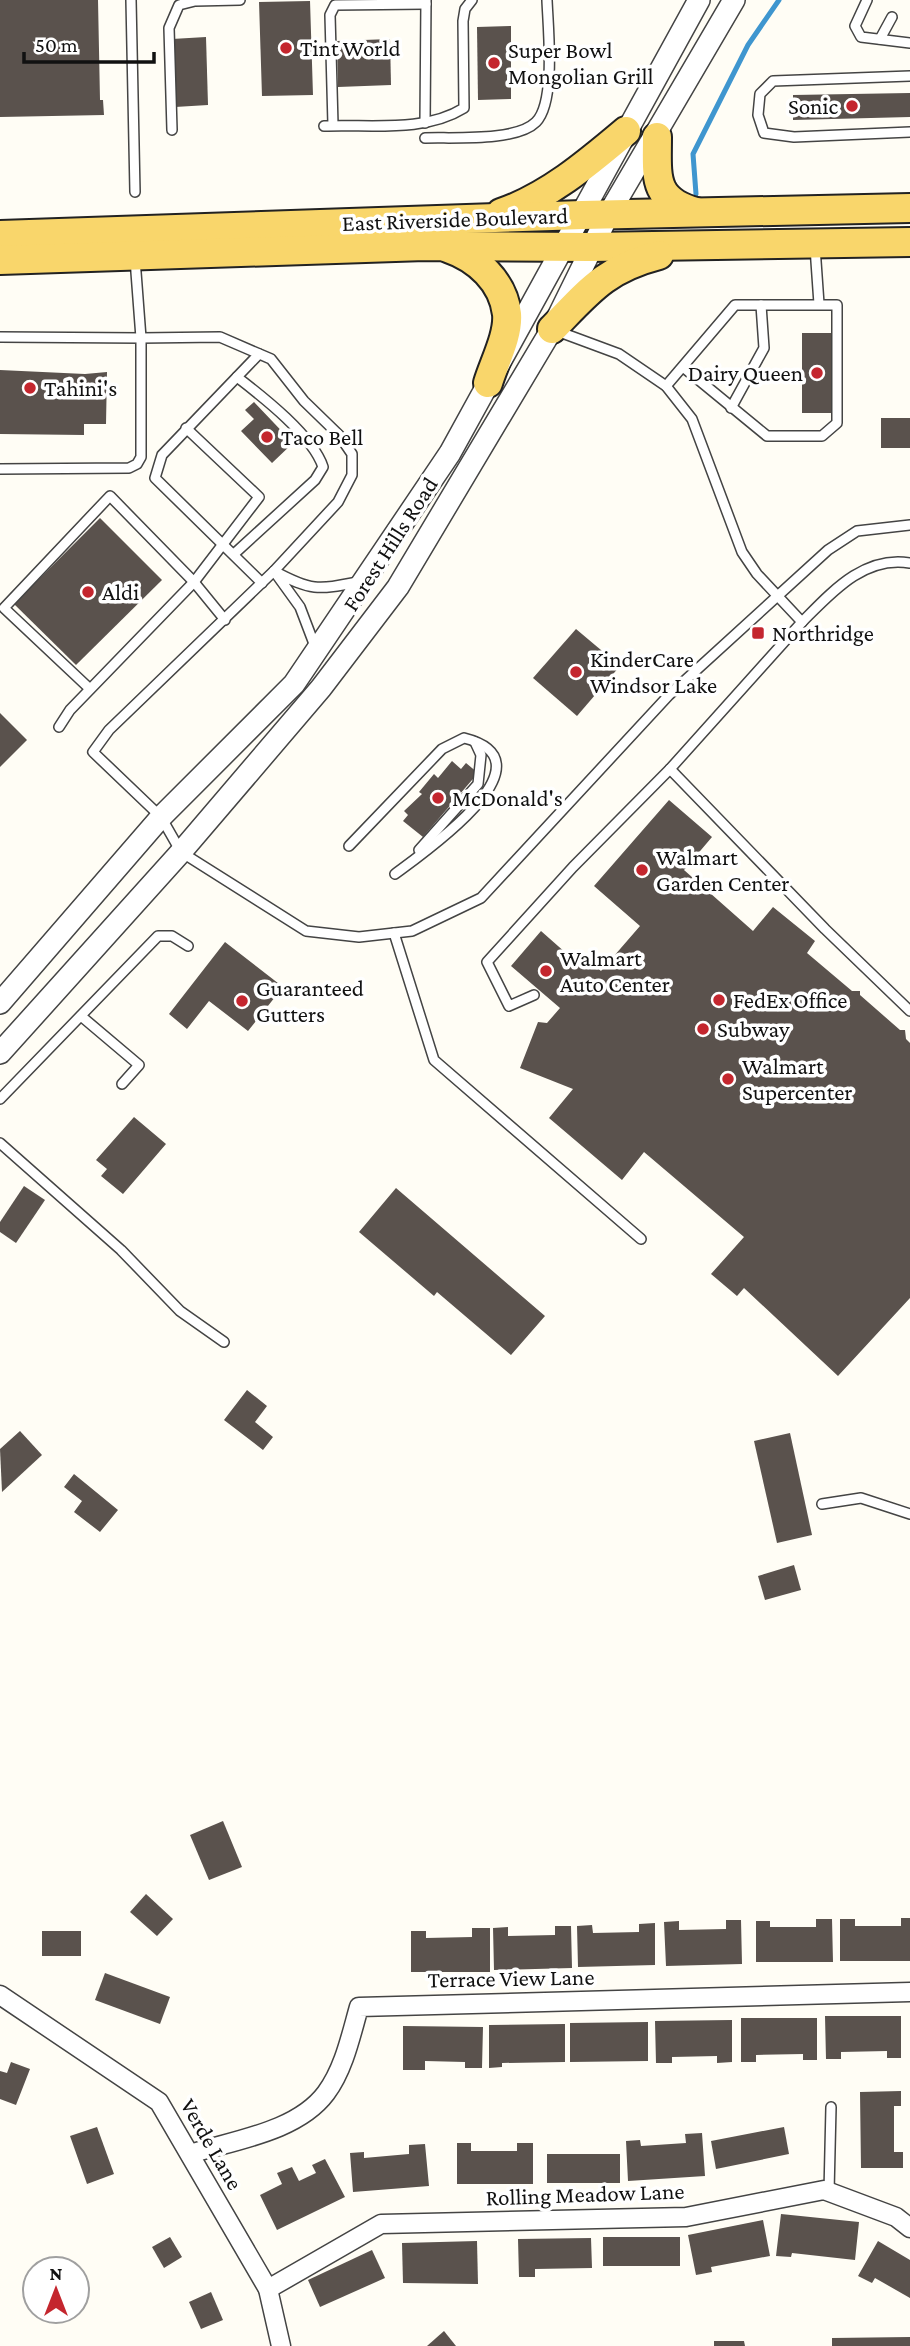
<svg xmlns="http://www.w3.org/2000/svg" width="910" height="2346" viewBox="0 0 910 2346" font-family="'Crimson Pro',serif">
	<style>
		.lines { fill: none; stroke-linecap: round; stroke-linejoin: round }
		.stream { stroke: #3f96cf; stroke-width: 5 }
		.building { fill: #5a524d }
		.service-casing { stroke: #444; stroke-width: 12 }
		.minor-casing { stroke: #444; stroke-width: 21 }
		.tertiary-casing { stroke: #444; stroke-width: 24 }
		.primary-casing { stroke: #222; stroke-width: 32 }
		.service { stroke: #fff; stroke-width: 9 }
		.minor { stroke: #fff; stroke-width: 18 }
		.tertiary { stroke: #fff; stroke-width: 21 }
		.primary { stroke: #f9d66b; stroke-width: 28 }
		.poi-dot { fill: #c4262e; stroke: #fff; stroke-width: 2.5 }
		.labels { text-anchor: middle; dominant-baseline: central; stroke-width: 7; stroke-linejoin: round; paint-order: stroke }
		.poi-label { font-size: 23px; fill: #111; stroke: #fff; text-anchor: start }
		.street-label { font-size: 23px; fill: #111; stroke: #fff }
	</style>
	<rect width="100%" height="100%" fill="#fffdf5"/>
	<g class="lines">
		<!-- stream -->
		<polyline class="stream" points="696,194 693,154 748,45 779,0"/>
	</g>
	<!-- building -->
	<g class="building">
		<polygon points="0,0 98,0 100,100 103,100 104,115 0,117"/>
		<polygon points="310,1 313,95 262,96 259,2"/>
		<polygon points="511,26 511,99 478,100 477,27"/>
		<polygon points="206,37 208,105 175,107 172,39"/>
		<polygon points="390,39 391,85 338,87 337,41"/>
		<polygon points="910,93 910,117 793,120 793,95"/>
		<rect x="802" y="333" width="31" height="80"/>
		<polygon points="0,370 85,374 107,372 106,424 84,424 84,435 0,434"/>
		<polygon points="254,402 293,443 272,463 241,431 254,419 245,410"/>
		<rect x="881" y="418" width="29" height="30"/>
		<polygon points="100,518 162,580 76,665 14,604"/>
		<polygon points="576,629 620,666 577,716 533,678"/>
		<polygon points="0,713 27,740 0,767"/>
		<polygon points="452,761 461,769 466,763 478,773 423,837 403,821 408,815 404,811 422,794 419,792 434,774 438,778"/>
		<polygon points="669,800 712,837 684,870 753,931 773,907 815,941 807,953 852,991 860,991 860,995 900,1030 905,1030 906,1039 910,1043 910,1298 838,1376 744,1288 737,1296 711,1274 744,1237 644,1152 622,1180 549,1118 573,1089 520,1068 538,1022 547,1023 560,1008 511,966 541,931 575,961 582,954 601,971 640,926 594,886"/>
		<polygon points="225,942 283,987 248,1031 209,1001 187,1029 169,1014"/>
		<polygon points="134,1117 166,1144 123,1194 101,1176 107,1169 96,1160"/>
		<polygon points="24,1186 45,1200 16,1243 0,1232 0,1222"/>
		<polygon points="396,1188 545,1316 511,1355 437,1292 434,1296 359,1232"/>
		<polygon points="247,1390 267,1406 255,1422 273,1437 263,1450 224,1420"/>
		<polygon points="20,1431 42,1455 2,1492 0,1449"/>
		<polygon points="790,1433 812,1535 777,1543 754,1441"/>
		<polygon points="74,1474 118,1510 100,1532 74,1512 82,1501 64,1487"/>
		<polygon points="794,1565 801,1590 765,1600 758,1576"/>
		<polygon points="223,1821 242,1867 209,1880 190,1835"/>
		<polygon points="146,1894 173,1919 157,1936 130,1912"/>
		<polygon points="901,1918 910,1918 910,1961 840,1961 840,1919 855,1919 855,1926 901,1926"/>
		<polygon points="816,1919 832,1919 833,1962 756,1962 756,1921 770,1921 770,1927 816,1927"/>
		<polygon points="726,1920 741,1920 742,1964 666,1966 664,1922 679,1921 679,1930 726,1929"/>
		<polygon points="655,1923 655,1965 578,1967 577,1926 592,1925 593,1933 639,1932 639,1924"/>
		<polygon points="555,1926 571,1926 572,1968 494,1970 493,1928 508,1927 508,1936 555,1935"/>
		<polygon points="472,1928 490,1928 490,1972 411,1972 411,1931 426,1931 426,1938 472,1937"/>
		<rect x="42" y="1931" width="39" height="25"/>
		<polygon points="105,1973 170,1997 160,2024 95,2000"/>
		<polygon points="825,2016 901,2016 901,2058 887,2058 887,2051 841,2052 841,2059 826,2059"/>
		<polygon points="741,2018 817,2018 817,2060 803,2060 803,2054 756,2055 756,2062 741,2062"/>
		<polygon points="732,2020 732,2062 717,2063 717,2056 672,2057 672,2063 656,2063 655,2021"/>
		<polygon points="648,2022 648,2061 570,2062 570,2023"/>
		<polygon points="565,2024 565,2062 502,2063 502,2067 489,2068 489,2025"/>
		<polygon points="403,2026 483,2027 482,2068 465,2068 465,2062 425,2061 425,2070 403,2070"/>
		<polygon points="11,2062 30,2069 16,2105 0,2099 0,2071 7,2073"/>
		<polygon points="901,2091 901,2106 894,2106 894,2152 903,2152 903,2168 861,2168 860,2092"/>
		<polygon points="97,2127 114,2174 87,2184 70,2136"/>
		<polygon points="784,2127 789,2154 716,2169 711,2141"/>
		<polygon points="702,2133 705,2176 628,2181 626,2141 640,2140 641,2146 686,2143 685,2134"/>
		<polygon points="457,2143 471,2143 471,2151 517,2151 517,2143 533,2143 533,2184 457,2184"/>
		<polygon points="425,2144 429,2186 353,2192 350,2153 364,2152 364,2158 409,2154 409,2145"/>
		<rect x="547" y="2154" width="73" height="29"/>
		<polygon points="325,2159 345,2197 277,2230 260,2195 282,2184 277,2173 292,2167 299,2181 316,2173 312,2165"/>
		<polygon points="781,2214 859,2222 855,2260 792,2253 791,2257 776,2256"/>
		<polygon points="763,2220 770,2256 711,2267 712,2272 696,2275 688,2235"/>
		<polygon points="170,2237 182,2257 164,2268 152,2247"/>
		<rect x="603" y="2237" width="77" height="29"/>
		<polygon points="591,2238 592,2268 535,2269 535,2277 519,2277 518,2239"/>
		<polygon points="477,2241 478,2284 403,2283 402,2243"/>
		<polygon points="878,2241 910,2260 910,2298 875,2278 872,2283 858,2276"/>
		<polygon points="372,2250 385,2278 320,2307 308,2280"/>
		<polygon points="211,2292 223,2320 201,2329 189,2302"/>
		<polygon points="444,2331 456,2346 427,2346"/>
		<polygon points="910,2337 910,2346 832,2346 832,2338"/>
		<polygon points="714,2341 744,2341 745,2346 714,2346"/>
	</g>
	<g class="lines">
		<!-- service casing -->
		<g class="service-casing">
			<g id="service">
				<polyline points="131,0 135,192"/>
				<polyline points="867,0 855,26 861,37 910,43"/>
				<polyline points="880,39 892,17"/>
				<polyline points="910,76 773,81 760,94 758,115 764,133 794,137 910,132"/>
				<polyline points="425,123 426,0"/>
				<polyline points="333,125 330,15 335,5 426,4"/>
				<path d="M324,126C369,124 424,133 464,108L463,21L465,9L472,0"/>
				<polyline points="172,130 169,28 179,5 195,1 240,0"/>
				<path d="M425,138C452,137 516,142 536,122C556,102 548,28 547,0"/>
				<polyline points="815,247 819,304"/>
				<polyline points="135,259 141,338 220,337 271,359 304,401 339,435 352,454 352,475 338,502 274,571 109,730 93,752 161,817 181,852 306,931 359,937 412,931 481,898 669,695 828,550 857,531 910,525"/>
				<polyline points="0,337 141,338 141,457 137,464 129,468 0,469"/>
				<polyline points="259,354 162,455 155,478 262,583"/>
				<polyline points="666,386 735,305 837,305 837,423 822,436 767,436 683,367"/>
				<polyline points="731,408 764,348 761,305"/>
				<path d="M234,554L315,480L323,467C313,436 263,397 237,377"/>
				<path d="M802,622C831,593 864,555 910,563"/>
				<path d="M316,649L300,607L274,571C311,591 317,590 358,582"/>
				<polyline points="90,689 4,608 110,496 194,582 225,620"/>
				<polyline points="59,727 70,710 194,582 259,497 186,428"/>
				<polyline points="670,769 825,929 910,1011"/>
				<path d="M349,846L442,749L464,738C556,761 426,851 395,874"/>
				<polyline points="419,850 478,784 481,755 475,742"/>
				<polyline points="394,933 434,1060 641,1239"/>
				<polyline points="534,995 509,1006 487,962 573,867 670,769 802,622 757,574 742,552 692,419 666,386 619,354 557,331"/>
				<polyline points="81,1016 139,1065 122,1084"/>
				<polyline points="0,1099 158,936 172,936 188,946"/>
				<polyline points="0,1143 121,1250 180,1311 224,1342"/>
				<polyline points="822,1504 861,1498 910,1514"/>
				<polyline points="829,2192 831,2107"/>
			</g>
		</g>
		<!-- minor casing -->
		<g class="minor-casing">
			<g id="minor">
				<polyline points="0,1995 159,2102 268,2289 281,2346"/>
				<path d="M190,2154C234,2140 297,2132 326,2093C344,2069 351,2035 359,2007L910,1992"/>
				<polyline points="268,2289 381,2224 686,2217 824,2190 896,2217 910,2228"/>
			</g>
		</g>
		<!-- tertiary casing -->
		<g class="tertiary-casing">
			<g id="tertiary">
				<polyline points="0,1003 161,817 294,684 450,453 699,0"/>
				<polyline points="0,1053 181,852 321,688 398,587 552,329 608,215 734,0"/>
			</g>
		</g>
		<!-- primary casing -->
		<g class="primary-casing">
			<g id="primary">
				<path d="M657,137C657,176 652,200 696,212"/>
				<path d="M501,213C548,197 588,163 626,131"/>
				<polyline points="0,235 582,215 910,208"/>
				<path d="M448,248C477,258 503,281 507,314C509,335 494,363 488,383"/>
				<polyline points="0,260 425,246 590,247 910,242"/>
				<path d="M552,329C589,291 605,269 659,255"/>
			</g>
		</g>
		<!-- service -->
		<use href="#service" class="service"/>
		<!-- minor -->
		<use href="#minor" class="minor"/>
		<!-- tertiary -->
		<use href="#tertiary" class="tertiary"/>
		<!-- primary -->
		<use href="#primary" class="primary"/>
	</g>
	<!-- markers -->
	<g class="poi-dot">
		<circle cx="286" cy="48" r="7"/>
		<circle cx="494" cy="63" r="7"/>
		<circle cx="852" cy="106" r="7"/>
		<circle cx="817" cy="373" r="7"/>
		<circle cx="30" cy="388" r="7"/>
		<circle cx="267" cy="437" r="7"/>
		<circle cx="88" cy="592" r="7"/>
		<rect x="751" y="626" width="14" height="14" rx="3.5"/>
		<circle cx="576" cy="672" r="7"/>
		<circle cx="438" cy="798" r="7"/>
		<circle cx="642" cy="870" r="7"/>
		<circle cx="546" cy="971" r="7"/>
		<circle cx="719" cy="1000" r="7"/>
		<circle cx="242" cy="1001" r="7"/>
		<circle cx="703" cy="1029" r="7"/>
		<circle cx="728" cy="1079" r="7"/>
	</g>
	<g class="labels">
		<!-- poi labels -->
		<g class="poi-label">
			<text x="300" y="48">Tint World</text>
			<text x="508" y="50">Super Bowl<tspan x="508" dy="26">Mongolian Grill</tspan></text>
			<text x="838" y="106" text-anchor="end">Sonic</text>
			<text x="803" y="373" text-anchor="end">Dairy Queen</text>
			<text x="44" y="388">Tahini's</text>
			<text x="281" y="437">Taco Bell</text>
			<text x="102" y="592">Aldi</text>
			<text x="772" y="633">Northridge</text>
			<text x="590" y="659">KinderCare<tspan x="590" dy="26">Windsor Lake</tspan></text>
			<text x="452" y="798">McDonald's</text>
			<text x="656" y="857">Walmart<tspan x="656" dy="26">Garden Center</tspan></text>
			<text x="560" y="958">Walmart<tspan x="560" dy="26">Auto Center</tspan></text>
			<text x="256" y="988">Guaranteed<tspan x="256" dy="26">Gutters</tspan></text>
			<text x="733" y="1000">FedEx Office</text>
			<text x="717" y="1029">Subway</text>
			<text x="742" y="1066">Walmart<tspan x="742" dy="26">Supercenter</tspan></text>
		</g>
		<!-- street labels -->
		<g class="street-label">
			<text transform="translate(455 219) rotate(-2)">East Riverside Boulevard</text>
			<text transform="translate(390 544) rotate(-57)">Forest Hills Road</text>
			<text transform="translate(511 1978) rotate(-1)">Terrace View Lane</text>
			<text transform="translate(212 2144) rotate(60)">Verde Lane</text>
			<text transform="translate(585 2194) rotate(-2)">Rolling Meadow Lane</text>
		</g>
	</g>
	<!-- north arrow -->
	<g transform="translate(56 2290)"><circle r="33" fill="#ffffff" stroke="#a0a0a0" stroke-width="2"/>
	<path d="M0-5L12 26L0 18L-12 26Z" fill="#c4262e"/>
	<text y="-10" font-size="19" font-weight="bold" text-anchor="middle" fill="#111111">N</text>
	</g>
	<!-- scale -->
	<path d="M24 52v10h130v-10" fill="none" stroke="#111111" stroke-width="3.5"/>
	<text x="35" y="52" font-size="21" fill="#111111" stroke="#ffffff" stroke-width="5" paint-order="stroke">50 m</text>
</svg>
